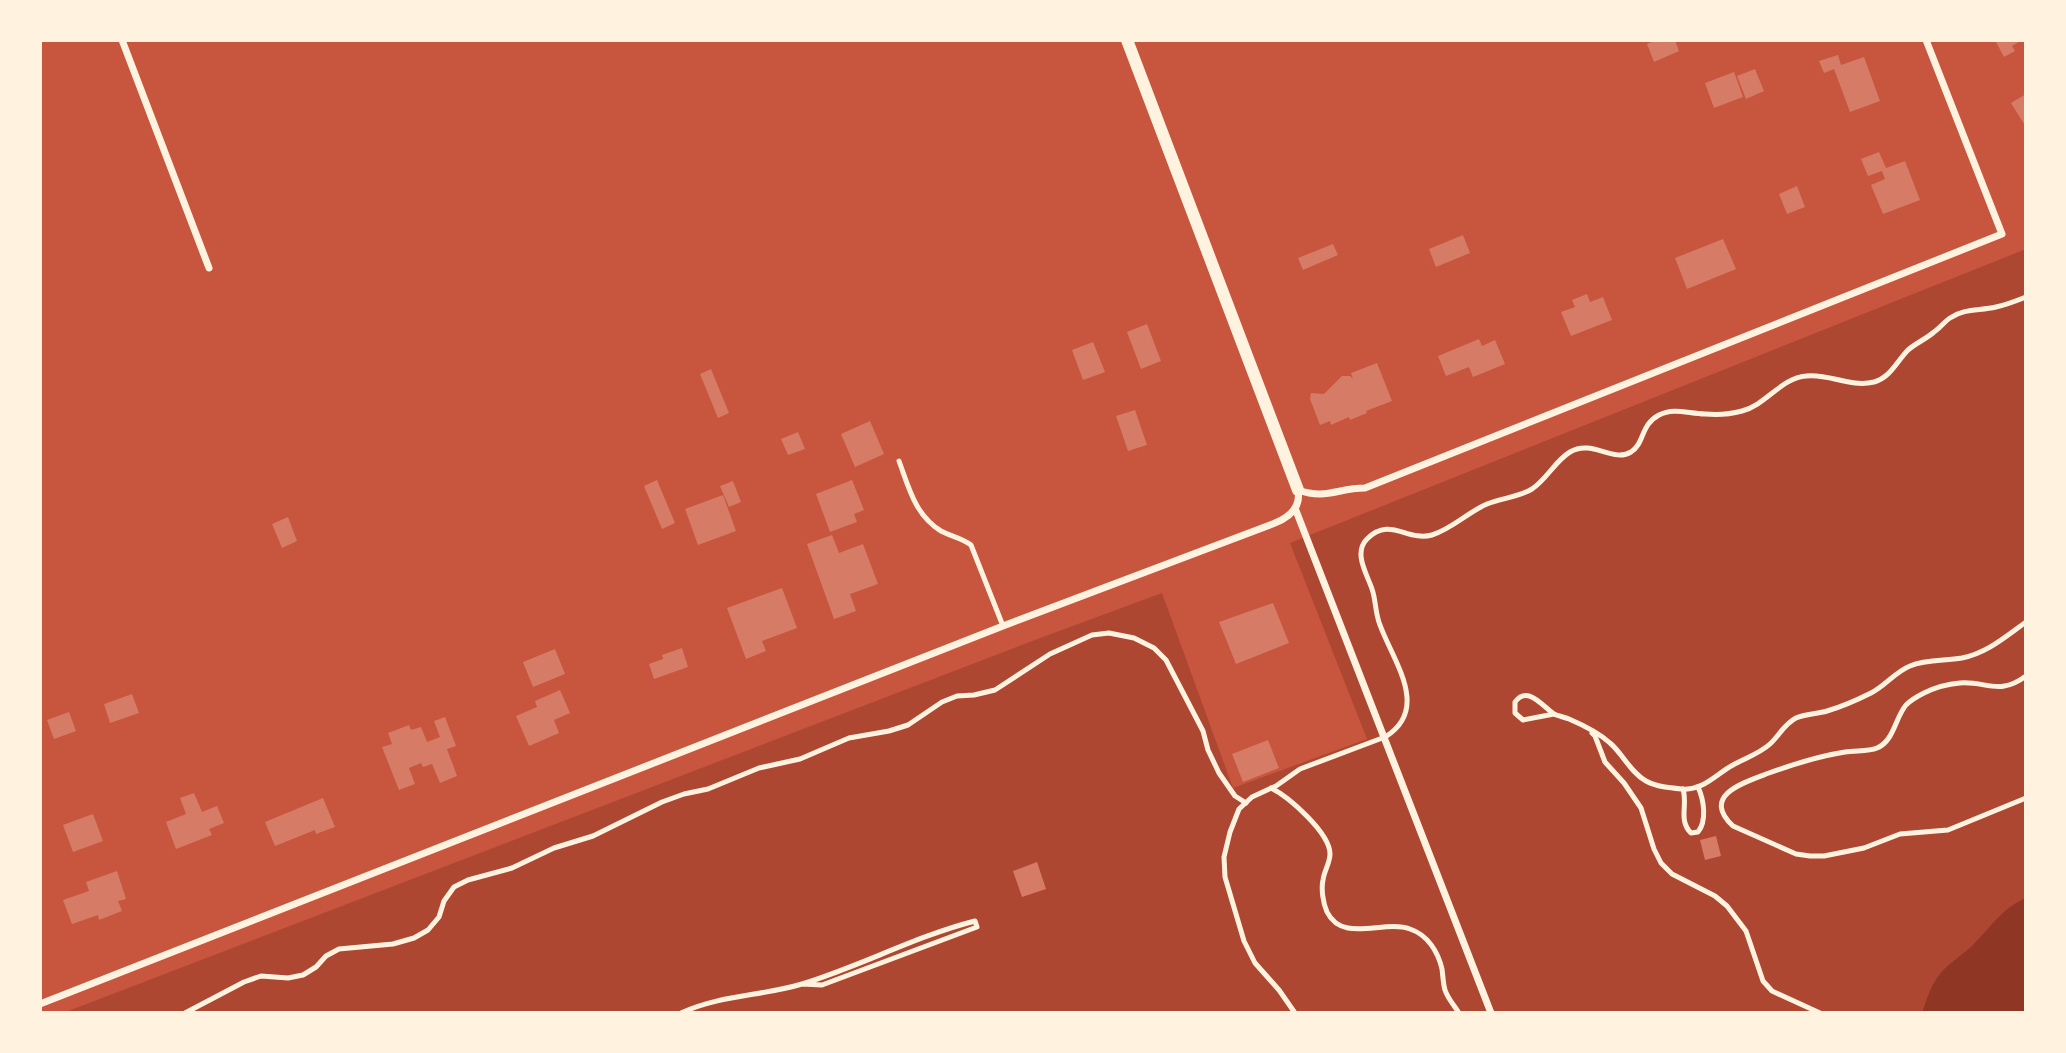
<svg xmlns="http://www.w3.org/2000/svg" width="2066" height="1053" viewBox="0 0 2066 1053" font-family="'Titillium Web',sans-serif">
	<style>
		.green { fill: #ae4732 }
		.water { fill: #8f3625 }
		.building { fill: #d67c66 }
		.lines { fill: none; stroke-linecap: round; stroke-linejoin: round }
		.service { stroke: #fff3e0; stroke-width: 5 }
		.minor { stroke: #fff3e0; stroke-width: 7 }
		.tertiary { stroke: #fff3e0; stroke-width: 12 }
	</style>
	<rect width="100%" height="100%" fill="#c8553d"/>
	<!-- green -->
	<polygon class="green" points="2026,249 2026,1013 63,1013 1043,637 1162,593 1233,788 1367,739 1290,543"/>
	<!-- water -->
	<path class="water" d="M2026,898V1013H1922C1926,1001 1930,988 1937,978C1946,964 1962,956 1973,945C1991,927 2002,908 2026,898Z"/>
	<!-- building -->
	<g class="building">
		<polygon points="1656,40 1675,40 1679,51 1654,62 1647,44"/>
		<polygon points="1995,40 2022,40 2012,46 2015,51 2004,57"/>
		<polygon points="1838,55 1841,65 1864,57 1880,101 1850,112 1834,69 1824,73 1819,61"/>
		<polygon points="1755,69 1764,91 1746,99 1737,76"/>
		<polygon points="1734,72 1743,97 1714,108 1705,83"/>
		<polygon points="2026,94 2026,127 2011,103"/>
		<polygon points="1879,152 1886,168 1905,161 1920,200 1883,214 1871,185 1885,179 1882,171 1868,176 1861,159"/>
		<polygon points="1797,186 1805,207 1787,214 1779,194"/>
		<polygon points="1463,235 1470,253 1436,267 1429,249"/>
		<polygon points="1723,239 1736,269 1687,289 1675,258"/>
		<polygon points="1333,244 1338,255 1303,270 1298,258"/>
		<polygon points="1587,294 1590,302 1603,297 1612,320 1571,336 1561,312 1575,307 1572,300"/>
		<polygon points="1147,324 1161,361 1141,369 1127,332"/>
		<polygon points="1479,339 1482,346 1495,340 1505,364 1473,377 1469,367 1446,376 1438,356"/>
		<polygon points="1093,342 1105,372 1083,380 1072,350"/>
		<polygon points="1377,363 1392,401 1366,411 1367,413 1350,420 1349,417 1331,425 1330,421 1320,425 1310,399 1311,393 1324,394 1342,376 1350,376 1353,379 1351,373"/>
		<polygon points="711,369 729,413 718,418 700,374"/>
		<polygon points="1135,410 1147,445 1128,451 1116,416"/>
		<polygon points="870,421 884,454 855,467 841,434"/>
		<polygon points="798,432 805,449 788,455 781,439"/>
		<polygon points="657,480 675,523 662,529 644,486"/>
		<polygon points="852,480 864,510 854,514 857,522 830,532 816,494"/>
		<polygon points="733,481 741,502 729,507 720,486"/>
		<polygon points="723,495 736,531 698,545 685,509"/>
		<polygon points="288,517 297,541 282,548 272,524"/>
		<polygon points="832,535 839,553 863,544 878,584 850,594 856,611 834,619 807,544"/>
		<polygon points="782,588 797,628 762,641 766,651 746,659 727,608"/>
		<polygon points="1273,603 1289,643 1236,664 1219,622"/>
		<polygon points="682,648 688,667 654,679 649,664 663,659 662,655"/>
		<polygon points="555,649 565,674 533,687 523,662"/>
		<polygon points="560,690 570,713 554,720 559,733 529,746 516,716 537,707 535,701"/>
		<polygon points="132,694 139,713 110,723 104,704"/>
		<polygon points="69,712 76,731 54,739 47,720"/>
		<polygon points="445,717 456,746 447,749 457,776 440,783 432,764 423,767 421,763 409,768 415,784 399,790 382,747 392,744 388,733 409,725 411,730 421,727 427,742 440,737 434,721"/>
		<polygon points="1268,740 1279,768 1243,782 1232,754"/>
		<polygon points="194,793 202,812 217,806 224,823 209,829 212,835 176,849 166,822 186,814 180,798"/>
		<polygon points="323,798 335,827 316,834 315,830 275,846 265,822"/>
		<polygon points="93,814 103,841 73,852 63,825"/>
		<polygon points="1716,836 1721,856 1705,860 1700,840"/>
		<polygon points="1037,862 1046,889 1022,897 1013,871"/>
		<polygon points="117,871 126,899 118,901 122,911 99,920 98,915 72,924 63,900 89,891 86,882"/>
	</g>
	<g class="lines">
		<!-- service -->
		<g class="service">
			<path d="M899,461C909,488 915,515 941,531C950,536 962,538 971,545L1003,626"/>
			<path d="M2026,676C1999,696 1987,681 1960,683C1948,684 1934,688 1924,693C1918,696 1911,700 1906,705C1895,718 1894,741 1877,748C1868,752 1855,750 1845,752C1819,756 1794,764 1769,773C1745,782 1700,795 1733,826L1796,854L1810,856H1824L1864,848L1900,834L1948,830L2026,798"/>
			<path d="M1554,714L1523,720L1515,713V702C1528,685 1542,706 1554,714C1558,716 1564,717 1569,719C1583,725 1598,732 1610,743C1623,754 1630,772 1646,781C1657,787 1670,788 1682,789C1703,791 1716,774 1733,765C1745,758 1759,754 1770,744C1779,736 1784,724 1796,718C1805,714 1817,714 1827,711C1841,707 1857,700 1871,693C1885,686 1895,672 1910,666C1926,659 1945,661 1962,658C1987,653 2005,637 2026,622"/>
			<polyline points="1592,733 1595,736 1605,762 1624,783 1641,808 1654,849 1661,863 1672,874 1715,896 1727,906 1746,931 1763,981 1772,991 1820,1013"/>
			<path d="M1271,788C1289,797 1330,833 1330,854C1330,863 1324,871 1323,880C1321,889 1323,903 1327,912C1343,944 1384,919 1410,929C1428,935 1438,952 1442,969C1443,976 1443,983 1445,990C1448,999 1454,1005 1459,1013"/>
			<path d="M1683,789C1688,805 1678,820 1691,833L1698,832C1707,821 1704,800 1698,787"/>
			<polyline points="185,1013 244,982 261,976 288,978 303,975 316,967 326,956 339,949 393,944 414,938 428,930 439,917 444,901 454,887 468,880 512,868 554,848 593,836 662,802 684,794 708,789 759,768 800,759 849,738 889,731 908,725 942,702 957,696 974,695 995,690 1050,654 1092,635 1109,633 1134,638 1154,648 1166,660 1203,731 1208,750 1219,773 1235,796 1246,803"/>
			<path d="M681,1013C720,995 762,996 802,984C861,966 916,936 975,921L977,927L822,985L802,984"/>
			<path d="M1295,1013L1279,990L1255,963L1244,941L1225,877L1224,857L1230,832L1239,809L1252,797L1276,786L1300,769L1385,737C1431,709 1393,661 1380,625C1375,613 1376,600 1372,589C1367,574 1353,553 1367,539C1390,516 1407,542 1432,535C1452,529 1468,512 1487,504C1502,498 1519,497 1532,489C1547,479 1555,461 1570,452C1592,439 1613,463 1631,452C1645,443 1640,425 1659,415C1674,407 1689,414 1705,414C1716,415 1731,414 1742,411C1766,405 1781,378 1806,376C1829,373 1850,388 1874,382C1891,377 1897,361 1908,350C1916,343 1926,339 1934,332C1940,328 1944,322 1950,318C1965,308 1979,311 1996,307C2006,305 2016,301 2026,297"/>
		</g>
		<!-- minor -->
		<g class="minor">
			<polyline points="122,40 209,268"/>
			<polyline points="1295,508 1491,1013"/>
			<path d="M40,1004L1003,626L1275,523C1290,517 1301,507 1298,490C1326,500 1338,488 1365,488L2002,234L1926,40"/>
		</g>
		<!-- tertiary -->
		<polyline class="tertiary" points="1127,40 1298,490"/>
	</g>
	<!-- border -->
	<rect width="2066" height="1053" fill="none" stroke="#fff3e0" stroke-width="84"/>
</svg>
